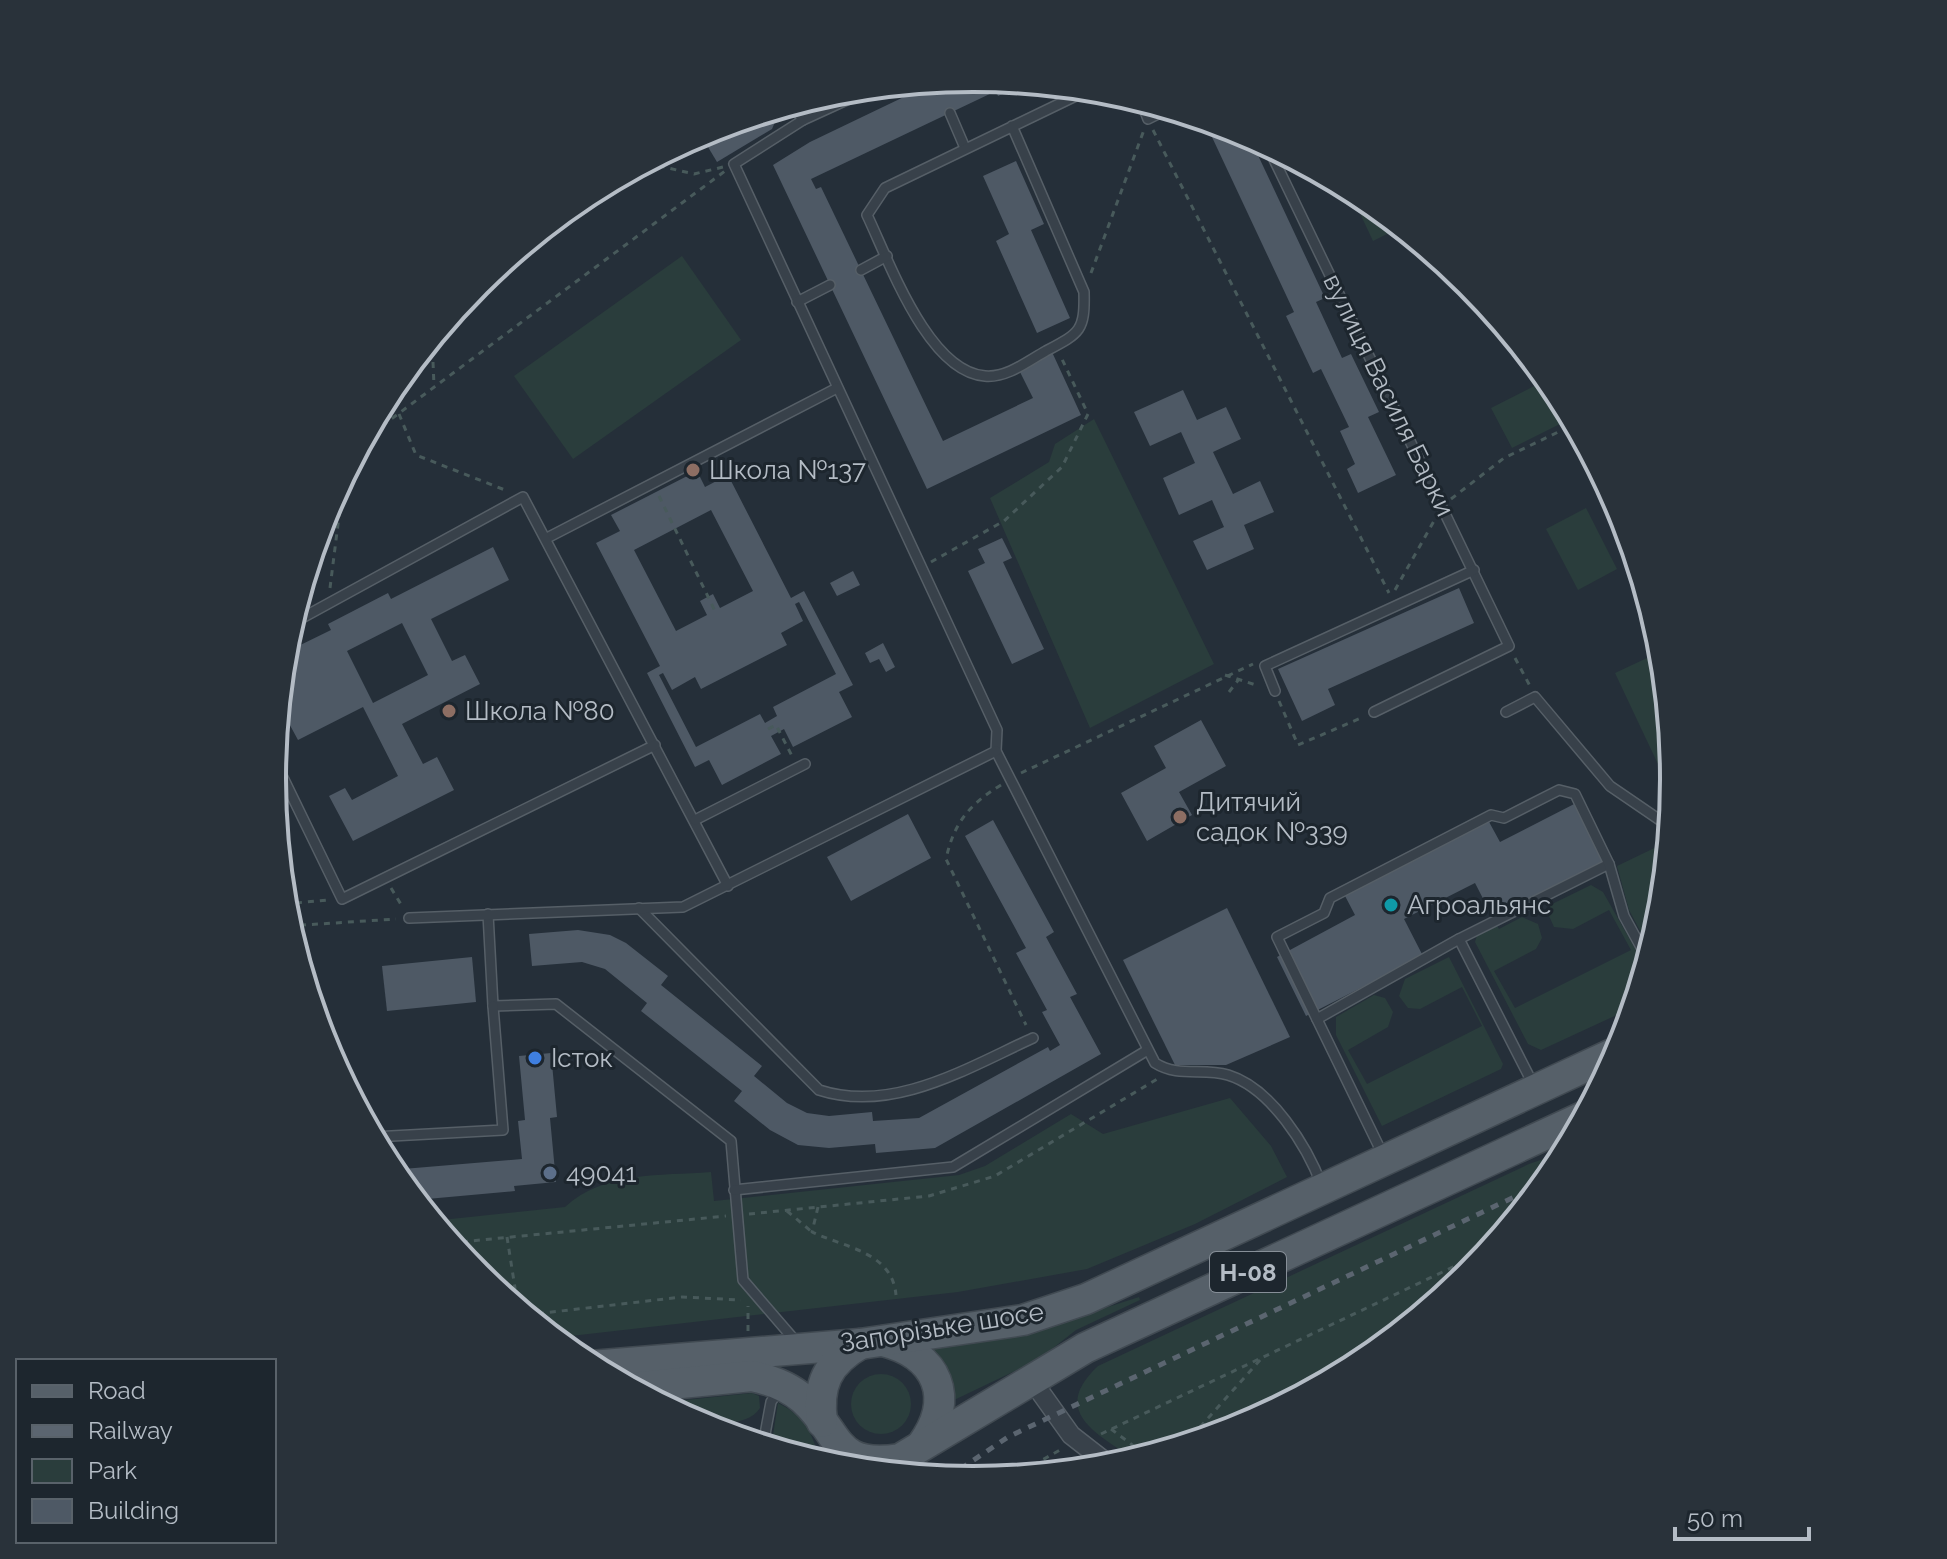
<svg xmlns="http://www.w3.org/2000/svg" width="1947" height="1559" viewBox="0 0 1947 1559" font-family="Raleway,sans-serif">
	<style>
		.green { fill: #2a3d3c }
		.building { fill: #4e5965; fill-rule: evenodd }
		.lines { fill: none; stroke-linecap: round; stroke-linejoin: round }
		.service-casing { stroke: #565f67; stroke-width: 12 }
		.minor-casing { stroke: #565f67; stroke-width: 21 }
		.primary-casing { stroke: #414a52; stroke-width: 33 }
		.path { stroke: #485a5b; stroke-width: 3; stroke-dasharray: 6 6; stroke-linecap: butt }
		.service { stroke: #38414a; stroke-width: 9 }
		.minor { stroke: #38414a; stroke-width: 18 }
		.primary { stroke: #566069; stroke-width: 30 }
		.rail { stroke: #5b6570; stroke-width: 5; stroke-dasharray: 8 8; stroke-linecap: butt }
		.education-dot { fill: #8d6e63; stroke: #1d262e; stroke-width: 3 }
		.culture-dot { fill: #0f9aa8; stroke: #1d262e; stroke-width: 3 }
		.shop-dot { fill: #3f7fe0; stroke: #1d262e; stroke-width: 3 }
		.service-dot { fill: #5c6f8a; stroke: #1d262e; stroke-width: 3 }
		.labels { text-anchor: middle; dominant-baseline: central; stroke-width: 6; stroke-linejoin: round; paint-order: stroke }
		.shield { fill: #1d262e; stroke: #878f98; stroke-width: 2 }
		.shield-label { font-size: 24px; font-weight: bold; fill: #b4bcc5 }
		.street-label { font-size: 26px; fill: #b4bcc5; stroke: #1d262e }
		.poi-label { font-size: 26px; fill: #b4bcc5; stroke: #1d262e; text-anchor: start }
		.rim { fill: none; stroke: #b4bcc5; stroke-width: 4 }
	</style>
	<rect width="100%" height="100%" fill="#252f39"/>
	<!-- green -->
	<g class="green">
		<polygon points="1348,188 1401,227 1373,241"/>
		<polygon points="682,256 741,340 573,459 514,376"/>
		<polygon points="1548,379 1572,418 1512,448 1491,408"/>
		<polygon points="1094,419 1214,664 1090,728 990,498 1049,462 1055,444"/>
		<polygon points="1586,508 1617,569 1578,590 1546,529"/>
		<polygon points="1662,651 1675,780 1673,796 1615,673"/>
		<polygon points="1669,841 1661,917 1651,951 1629,910 1617,866"/>
		<polygon points="1591,885 1603,892 1646,968 1634,1007 1541,1050 1528,1044 1475,942 1477,935 1496,924 1499,929 1522,917 1538,924 1542,938 1536,949 1494,971 1515,1008 1631,950 1609,910 1573,929 1554,927 1549,916 1550,905"/>
		<polygon points="1449,957 1503,1064 1501,1069 1382,1126 1336,1035 1336,1017 1374,995 1385,998 1393,1012 1388,1027 1348,1050 1367,1084 1482,1026 1462,987 1420,1009 1408,1008 1399,996 1405,979"/>
		<path d="M1230,1098L1271,1146L1287,1177L1195,1224L1087,1269L958,1292L553,1338L477,1275L432,1221L565,1207C604,1171 660,1176 711,1172L714,1201L959,1175L985,1166L1071,1114L1103,1134Z"/>
		<path d="M1566,1151L1557,1170L1469,1276L1383,1346L1158,1453L1135,1460C1098,1434 1049,1412 1098,1366L1529,1164Z"/>
		<polygon points="1139,1297 1140,1300 1076,1330 1038,1360 952,1401 928,1350 1043,1328"/>
		<circle cx="881" cy="1404" r="30"/>
		<path d="M752,1393L759,1396L760,1408C745,1432 689,1423 673,1405L676,1401Z"/>
		<path d="M778,1403C804,1416 814,1434 819,1462L771,1448Z"/>
	</g>
	<!-- building -->
	<g class="building">
		<polygon points="974,78 1026,83 998,96 996,91 811,179 816,189 821,187 943,441 1033,398 1018,368 1052,352 1081,415 927,489 773,165 810,142 935,82"/>
		<polygon points="781,108 772,129 717,162 702,137 720,127"/>
		<polygon points="1204,120 1248,134 1325,298 1316,302 1342,358 1351,354 1379,412 1368,417 1396,475 1358,493 1347,469 1355,464 1340,431 1349,427 1321,369 1313,373 1286,316 1294,312"/>
		<polygon points="1016,161 1044,224 1031,230 1070,318 1037,333 996,241 1009,234 983,176"/>
		<polygon points="1183,390 1197,420 1226,407 1241,439 1213,452 1233,494 1260,481 1274,512 1244,525 1254,549 1207,570 1193,541 1224,527 1212,500 1179,515 1163,478 1195,463 1181,432 1150,446 1134,412"/>
		<path d="M697,471L705,487L728,475L791,598L804,591L853,685L839,692L852,717L793,747L784,729L771,736L781,754L722,785L709,760L695,767L647,673L660,666L596,543L620,531L611,515ZM711,510L753,591L720,608L713,594L700,601L707,615L676,631L634,550ZM799,602L836,674L773,707L777,716L765,723L760,714L696,747L659,675L663,673L672,690L695,677L701,689L787,645L781,633L803,621L795,604Z"/>
		<polygon points="1002,538 1012,558 1003,562 1044,649 1012,664 968,571 985,563 978,549"/>
		<path d="M493,547L509,580L431,619L452,661L465,655L480,684L402,724L423,764L437,757L454,790L353,841L329,796L345,788L352,800L398,776L363,707L298,740L279,705L284,653L331,630L328,624L388,593L391,599ZM402,623L428,675L373,703L347,651Z"/>
		<polygon points="853,571 860,585 837,596 830,583"/>
		<polygon points="1459,588 1474,623 1328,689 1335,705 1302,721 1278,669"/>
		<polygon points="883,643 895,667 886,672 879,659 870,663 865,653"/>
		<polygon points="1201,720 1226,766 1179,792 1192,815 1147,841 1121,793 1166,768 1154,746"/>
		<polygon points="1580,801 1610,859 1494,920 1475,883 1404,919 1423,956 1306,1016 1277,957 1355,915 1344,894 1488,820 1500,842"/>
		<polygon points="908,814 931,858 851,901 827,857"/>
		<polygon points="993,820 1054,932 1046,937 1077,994 1070,997 1101,1054 935,1148 876,1153 875,1144 829,1148 798,1145 770,1130 734,1101 742,1091 641,1011 647,1003 605,969 582,962 532,966 529,934 578,930 610,935 626,943 668,976 661,985 762,1066 754,1076 787,1103 807,1113 829,1116 872,1112 873,1121 919,1118 1048,1047 1050,1051 1060,1045 1042,1012 1047,1010 1016,953 1026,948 965,836"/>
		<polygon points="1227,908 1290,1037 1226,1065 1175,1065 1123,960"/>
		<polygon points="472,957 476,1002 387,1011 382,966"/>
		<polygon points="551,1053 557,1117 550,1118 556,1182 514,1186 515,1191 416,1200 391,1170 522,1159 518,1121 525,1120 519,1056"/>
	</g>
	<g class="lines">
		<!-- service casing -->
		<g class="service-casing">
			<g id="service">
				<polyline points="1141,101 1148,119 1168,109"/>
				<path d="M793,105L803,120L734,164L997,730L996,751L1155,1063C1179,1078 1203,1067 1228,1075C1271,1088 1307,1146 1322,1186"/>
				<polyline points="950,113 965,148"/>
				<polyline points="803,120 873,88"/>
				<path d="M1012,126L1084,292C1085,331 1080,333 1046,351C1028,361 1007,378 985,376C928,372 889,261 867,215L885,188L1090,89"/>
				<polyline points="1267,145 1509,646 1374,712"/>
				<polyline points="861,270 887,256"/>
				<polyline points="797,302 830,285"/>
				<polyline points="547,538 837,388"/>
				<polyline points="291,624 523,497 728,886"/>
				<polyline points="1275,691 1265,666 1474,570"/>
				<polyline points="1506,712 1535,697 1610,786 1670,827"/>
				<polyline points="274,759 342,899 655,745"/>
				<polyline points="695,820 805,764"/>
				<path d="M639,908L819,1090C893,1114 967,1068 1033,1038"/>
				<polyline points="488,914 493,1006 556,1004 731,1141 743,1280 798,1344"/>
				<polyline points="409,918 683,907 996,751"/>
				<polyline points="1459,939 1534,1086"/>
				<polyline points="1317,1019 1459,939 1609,864"/>
				<polyline points="373,1137 503,1130 493,1006"/>
				<polyline points="1384,1157 1277,937 1324,913 1330,898 1491,815 1504,818 1559,790 1575,794 1609,864 1624,916 1648,960"/>
				<polyline points="734,1190 953,1167 1146,1051"/>
				<polyline points="763,1445 771,1402 778,1391"/>
			</g>
		</g>
		<!-- minor casing -->
		<g class="minor-casing">
			<polyline id="minor" points="1031,1379 1071,1435 1112,1467"/>
		</g>
		<!-- primary casing -->
		<g class="primary-casing">
			<g id="primary">
				<path d="M883,1341C938,1355 956,1398 922,1445"/>
				<polyline points="591,1366 860,1344 1023,1320 1086,1299 1621,1050"/>
				<path d="M630,1388L752,1376C771,1380 788,1386 803,1399C842,1434 832,1469 900,1459L1085,1348L1585,1116"/>
				<path d="M822,1422C817,1385 827,1363 860,1344"/>
			</g>
		</g>
		<!-- path -->
		<g class="path">
			<polyline points="1153,130 1389,593"/>
			<polyline points="647,163 694,174 723,167"/>
			<polyline points="1091,273 1144,130"/>
			<polyline points="432,338 434,386"/>
			<polyline points="395,384 416,370"/>
			<polyline points="399,414 416,455 505,490"/>
			<polyline points="363,440 725,171"/>
			<polyline points="659,496 715,611"/>
			<polyline points="1451,499 1504,458 1575,424"/>
			<polyline points="931,562 1004,521 1062,467 1088,414 1061,357"/>
			<polyline points="330,588 344,476"/>
			<polyline points="1395,590 1434,521"/>
			<polyline points="1515,658 1530,686"/>
			<polyline points="1225,675 1259,686"/>
			<polyline points="1229,692 1239,679"/>
			<polyline points="1279,701 1298,745 1361,718"/>
			<polyline points="768,729 776,725 792,756"/>
			<polyline points="1021,773 1253,664"/>
			<path d="M1001,785C970,804 954,822 946,859L1026,1025"/>
			<polyline points="277,826 280,833 278,839"/>
			<polyline points="391,888 402,906"/>
			<polyline points="284,904 328,900"/>
			<polyline points="288,926 396,919"/>
			<path d="M818,1207L812,1232C846,1248 892,1252 896,1295"/>
			<polyline points="787,1211 812,1232"/>
			<polyline points="749,1214 929,1196 995,1176 1159,1078"/>
			<polyline points="507,1237 515,1288 509,1302"/>
			<polyline points="450,1243 726,1216"/>
			<polyline points="526,1315 682,1297 741,1300"/>
			<polyline points="748,1331 748,1306"/>
			<polyline points="1111,1429 1147,1456"/>
			<polyline points="1101,1434 1491,1249"/>
			<polyline points="1184,1445 1261,1359"/>
			<polyline points="1012,1477 1060,1450"/>
		</g>
		<!-- service -->
		<use href="#service" class="service"/>
		<!-- minor -->
		<use href="#minor" class="minor"/>
		<!-- primary -->
		<use href="#primary" class="primary"/>
		<!-- rail -->
		<polyline class="rail" points="947,1478 1008,1437 1548,1181"/>
	</g>
	<!-- markers -->
	<g class="education-dot">
		<circle cx="693" cy="470" r="8"/>
		<circle cx="449" cy="711" r="8"/>
		<circle cx="1180" cy="817" r="8"/>
	</g>
	<circle class="culture-dot" cx="1391" cy="905" r="8"/>
	<circle class="shop-dot" cx="535" cy="1058" r="8"/>
	<circle class="service-dot" cx="550" cy="1173" r="8"/>
	<g class="labels">
		<!-- shield labels -->
		<rect class="shield" x="1210" y="1252" width="76" height="40" rx="6"/>
		<g class="shield-label">
			<text x="1248" y="1272">Н-08</text>
		</g>
		<!-- street labels -->
		<g class="street-label">
			<text transform="translate(1389 395) rotate(64)">вулиця Василя Барки</text>
			<text transform="translate(942 1327) rotate(-9)">Запорізьке шосе</text>
		</g>
		<!-- poi labels -->
		<g class="poi-label">
			<text x="709" y="470">Школа №137</text>
			<text x="465" y="711">Школа №80</text>
			<text x="1196" y="802">Дитячий<tspan x="1196" dy="30">садок №339</tspan></text>
			<text x="1407" y="905">Агроальянс</text>
			<text x="551" y="1058">Істок</text>
			<text x="566" y="1173">49041</text>
		</g>
	</g>
	<!-- crop -->
	<path d="M0 0H1947V1559H0ZM286 779a687 687 0 1 1 1374 0a687 687 0 1 1-1374 0Z" fill="#29323a" fill-rule="evenodd"/>
	<path class="rim" d="M286 779a687 687 0 1 1 1374 0a687 687 0 1 1-1374 0Z"/>
	<!-- legend -->
	<rect x="16" y="1359" width="260" height="184" fill="#1d262e" stroke="#59626a" stroke-width="2"/>
	<rect x="32" y="1385" width="40" height="12" fill="#566069" stroke="#59626a" stroke-width="2"/>
	<text x="88" y="1399" font-size="24" fill="#b4bcc5">Road</text>
	<rect x="32" y="1425" width="40" height="12" fill="#5b6570" stroke="#59626a" stroke-width="2"/>
	<text x="88" y="1439" font-size="24" fill="#b4bcc5">Railway</text>
	<rect x="32" y="1459" width="40" height="24" fill="#2a3d3c" stroke="#59626a" stroke-width="2"/>
	<text x="88" y="1479" font-size="24" fill="#b4bcc5">Park</text>
	<rect x="32" y="1499" width="40" height="24" fill="#4e5965" stroke="#59626a" stroke-width="2"/>
	<text x="88" y="1519" font-size="24" fill="#b4bcc5">Building</text>
	<!-- scale -->
	<path d="M1675 1527v12h134v-12" fill="none" stroke="#b4bcc5" stroke-width="4"/>
	<text x="1687" y="1527" font-size="24" fill="#b4bcc5" stroke="#1d262e" stroke-width="6" paint-order="stroke">50 m</text>
</svg>
